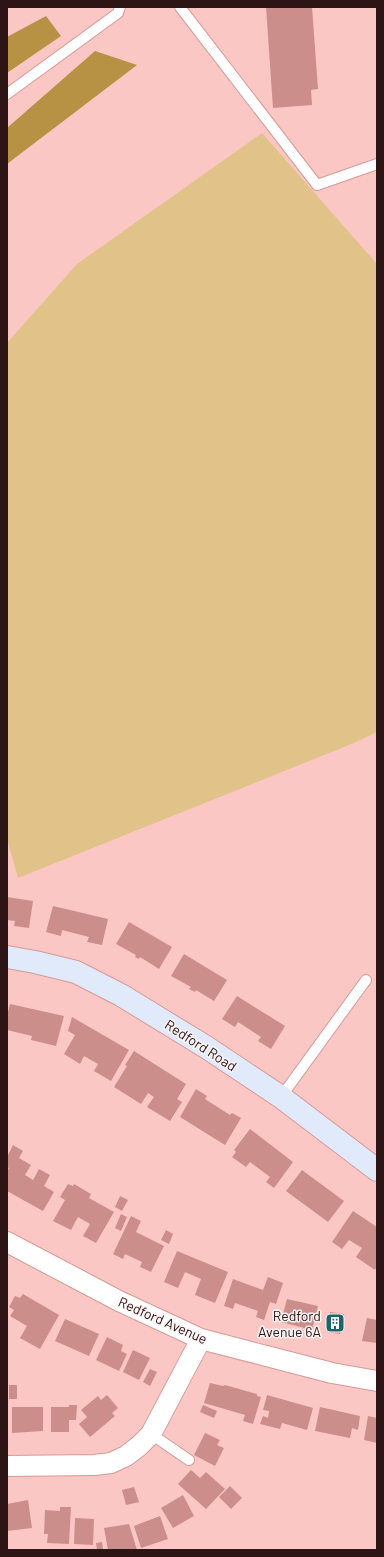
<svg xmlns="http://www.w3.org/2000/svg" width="384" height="1557" viewBox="0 0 384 1557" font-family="Barlow,sans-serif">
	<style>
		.green { fill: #e1c38a }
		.forest { fill: #b79144 }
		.building { fill: #cb8e8a }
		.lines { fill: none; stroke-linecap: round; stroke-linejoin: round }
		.service-casing { stroke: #d79995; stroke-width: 12 }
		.minor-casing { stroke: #d79995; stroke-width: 22 }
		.secondary-casing { stroke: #d79995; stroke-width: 24 }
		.service { stroke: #fff; stroke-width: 10 }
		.minor { stroke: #fff; stroke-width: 20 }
		.secondary { stroke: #e1eafb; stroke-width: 22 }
		.labels { text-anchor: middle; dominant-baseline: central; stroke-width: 3; stroke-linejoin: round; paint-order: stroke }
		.street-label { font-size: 14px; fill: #2c1514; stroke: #fcf5f5 }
		.poi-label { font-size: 14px; fill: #2c1514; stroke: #fcf5f5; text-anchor: end }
	</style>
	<rect width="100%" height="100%" fill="#fbc7c4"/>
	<!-- green -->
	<polygon class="green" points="262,133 377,264 377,732 354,743 18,878 7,839 7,343 77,264"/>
	<!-- forest -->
	<g class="forest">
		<polygon points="46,16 61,36 7,73 7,37"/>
		<polygon points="95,51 137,65 7,164 7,128"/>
	</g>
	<!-- building -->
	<g class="building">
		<polygon points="266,7 312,7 318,89 311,90 312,105 273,108"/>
		<polygon points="7,897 33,901 29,928 14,926 15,921 7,920"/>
		<polygon points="53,906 108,919 102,945 87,942 89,937 62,930 61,936 46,932"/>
		<polygon points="129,922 172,947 159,969 140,957 139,959 135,957 136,955 116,944"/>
		<polygon points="184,954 227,980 214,1001 196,990 195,992 189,989 191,987 171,976"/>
		<polygon points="237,996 285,1026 271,1049 258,1041 261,1037 238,1022 235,1027 222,1019"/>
		<polygon points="10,1004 64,1016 56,1046 31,1040 32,1036 7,1030 7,1016"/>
		<polygon points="72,1017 129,1050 111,1081 94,1071 98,1064 84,1056 80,1064 64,1054 75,1035 68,1031"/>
		<polygon points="134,1051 186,1084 177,1099 182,1102 170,1121 147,1107 154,1097 148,1093 141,1104 114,1087 127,1066 125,1065"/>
		<polygon points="196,1089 207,1096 205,1099 208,1101 230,1115 232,1113 241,1118 225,1145 180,1117"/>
		<polygon points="250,1129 293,1162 274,1188 266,1182 270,1177 250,1162 246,1167 232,1157 236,1152 234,1150"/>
		<polygon points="13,1145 23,1151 19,1158 31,1165 25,1175 33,1180 39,1169 50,1175 44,1186 54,1192 43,1211 7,1191 7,1171 9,1168 7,1167 7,1157"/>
		<polygon points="302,1170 344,1201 328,1222 286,1191"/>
		<polygon points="68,1184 73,1186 74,1184 91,1194 89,1198 114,1212 96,1243 83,1236 90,1224 78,1217 71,1230 53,1221 65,1200 60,1197"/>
		<polygon points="120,1196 128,1200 122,1211 115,1207"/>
		<polygon points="353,1211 377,1227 377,1266 375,1270 356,1257 362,1248 349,1240 342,1249 332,1242"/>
		<polygon points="121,1214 127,1217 121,1231 115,1228"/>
		<polygon points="131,1216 141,1221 136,1232 164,1246 151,1272 140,1267 142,1262 125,1254 123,1259 113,1254"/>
		<polygon points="166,1230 173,1234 169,1244 161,1240"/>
		<polygon points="177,1251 228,1272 215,1303 195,1295 201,1279 185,1272 178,1288 164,1282"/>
		<polygon points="268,1277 283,1283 276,1304 270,1302 264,1320 256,1317 258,1311 235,1303 233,1309 224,1306 233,1279 263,1290"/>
		<polygon points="23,1294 59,1315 40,1349 20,1338 27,1326 10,1316 14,1310 9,1307 15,1296 20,1298"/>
		<polygon points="287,1299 318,1306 312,1330 281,1322"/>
		<polygon points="330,1312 344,1314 340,1334 327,1332"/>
		<polygon points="367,1318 377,1320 377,1343 362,1341"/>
		<polygon points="65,1319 99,1334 89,1356 55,1341"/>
		<polygon points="107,1337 123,1345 121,1351 127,1354 119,1371 96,1360"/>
		<polygon points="133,1350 150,1358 139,1380 123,1372"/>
		<polygon points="150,1369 157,1372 150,1386 143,1382"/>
		<polygon points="210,1383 223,1386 225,1385 257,1394 257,1396 261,1397 253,1424 243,1421 245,1415 204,1403"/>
		<rect x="9" y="1385" width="8" height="14"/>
		<polygon points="107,1395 118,1408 112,1413 115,1416 90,1437 79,1424 87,1417 81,1410 98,1396 101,1400"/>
		<polygon points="267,1395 313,1408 307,1430 282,1423 280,1429 260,1424 263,1416 268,1418 269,1411 263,1410"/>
		<polygon points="69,1405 77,1405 76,1420 69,1420 69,1432 51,1432 51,1407 69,1407"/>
		<polygon points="203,1405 217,1411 214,1418 200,1412"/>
		<polygon points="12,1407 43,1407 43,1431 12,1433"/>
		<polygon points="320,1407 360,1416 358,1430 352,1428 350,1438 315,1431"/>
		<polygon points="368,1416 377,1418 377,1443 364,1440"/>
		<polygon points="205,1433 220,1440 217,1445 224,1448 215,1466 194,1455"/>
		<polygon points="191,1470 200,1478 206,1472 225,1489 206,1509 178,1484"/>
		<polygon points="230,1486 242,1498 231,1509 219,1497"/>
		<polygon points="134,1487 139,1502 126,1505 122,1490"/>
		<polygon points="183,1495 194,1516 173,1528 161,1508"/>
		<polygon points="28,1500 32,1528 7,1531 7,1504"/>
		<polygon points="60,1507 71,1507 69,1544 47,1543 48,1534 44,1534 45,1510 60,1511"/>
		<polygon points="160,1516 168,1539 141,1548 134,1526"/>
		<polygon points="75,1518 94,1519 93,1545 74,1544"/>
		<polygon points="129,1524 137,1550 108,1550 104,1528"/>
		<polygon points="102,1542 103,1550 97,1550 96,1543"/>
	</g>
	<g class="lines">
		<!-- service casing -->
		<g class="service-casing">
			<g id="service">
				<polyline points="180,7 317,185 377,164"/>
				<polyline points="7,94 118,13 120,7"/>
				<polyline points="281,1097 366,980"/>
				<polyline points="151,1434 189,1460"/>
			</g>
		</g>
		<!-- minor casing -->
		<g class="minor-casing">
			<g id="minor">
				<polyline points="7,1242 119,1301 201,1339 332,1373 377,1381"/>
				<polyline points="7,1466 94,1465 111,1463 126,1456 139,1446 151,1434 201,1339"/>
			</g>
		</g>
		<!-- secondary casing -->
		<g class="secondary-casing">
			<polyline id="secondary" points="7,957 35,962 76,972 121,995 206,1047 281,1097 377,1170"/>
		</g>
		<!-- service -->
		<use href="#service" class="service"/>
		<!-- minor -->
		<use href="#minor" class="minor"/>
		<!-- secondary -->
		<use href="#secondary" class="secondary"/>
	</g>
	<!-- icons -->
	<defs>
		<g id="building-square" transform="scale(1)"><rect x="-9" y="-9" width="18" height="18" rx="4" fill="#19676d" stroke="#fcf5f5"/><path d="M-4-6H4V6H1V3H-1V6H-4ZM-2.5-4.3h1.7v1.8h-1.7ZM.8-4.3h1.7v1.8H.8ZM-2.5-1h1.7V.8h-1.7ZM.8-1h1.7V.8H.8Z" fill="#fff"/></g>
	</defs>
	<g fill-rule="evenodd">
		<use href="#building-square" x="335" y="1323"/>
	</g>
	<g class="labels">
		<!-- street labels -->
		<g class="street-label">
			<text transform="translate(201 1045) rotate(33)">Redford Road</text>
			<text transform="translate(163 1320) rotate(24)">Redford Avenue</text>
		</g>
		<!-- poi labels -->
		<g class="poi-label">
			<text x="321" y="1315">Redford<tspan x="321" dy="16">Avenue 6A</tspan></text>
		</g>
	</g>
	<!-- border -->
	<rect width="384" height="1557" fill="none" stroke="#2c1514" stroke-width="16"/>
</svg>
